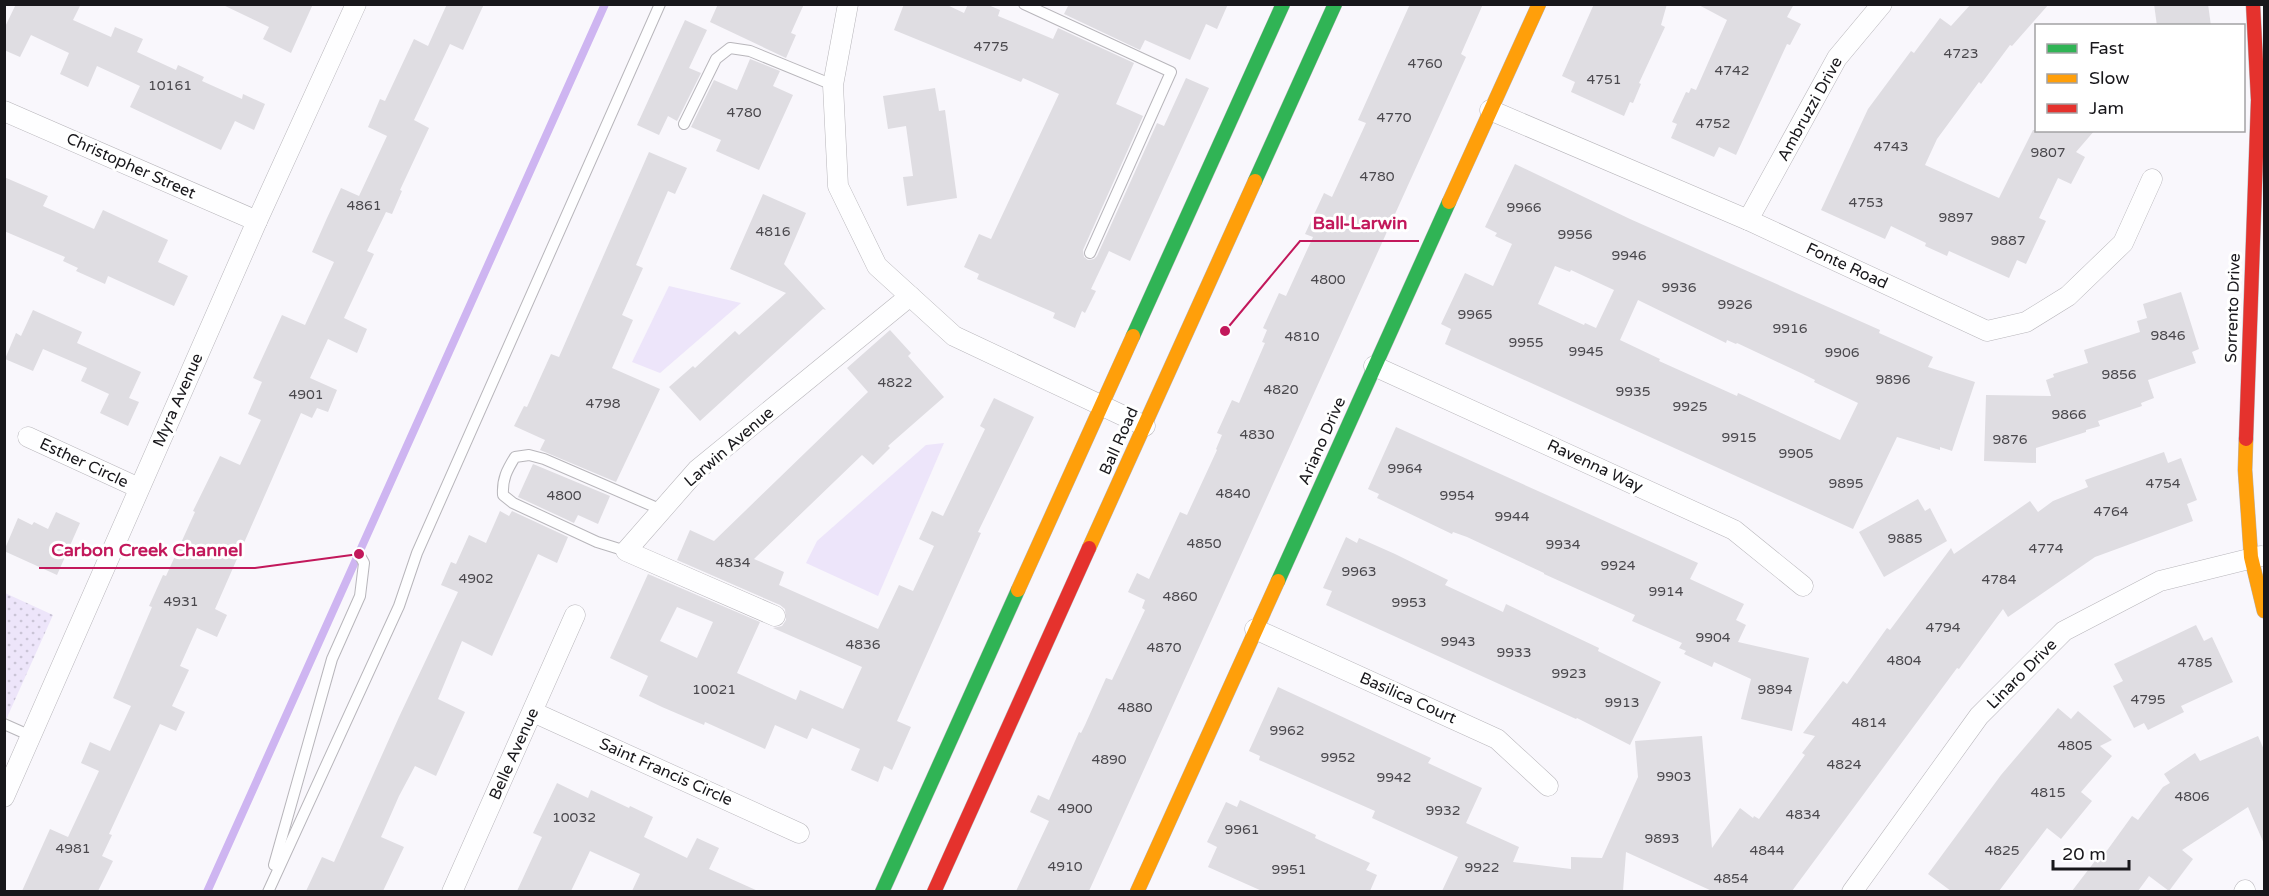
<svg xmlns="http://www.w3.org/2000/svg" width="2269" height="896" viewBox="0 0 2269 896" font-family="'Varela Round',sans-serif">
	<style>
		.grass { fill: #ede5fa }
		.park { fill: url(#park-dots) }
		.lines { fill: none; stroke-linecap: round; stroke-linejoin: round }
		.stream { stroke: #ceb5f1; stroke-width: 8 }
		.building { fill: #dfdde2; fill-rule: evenodd }
		.lane-casing { stroke: #b8b6bb; stroke-width: 12 }
		.street-casing { stroke: #b8b6bb; stroke-width: 21 }
		.fast-casing { stroke: #b8b6bb; stroke-width: 15 }
		.slow-casing { stroke: #b8b6bb; stroke-width: 15 }
		.jam-casing { stroke: #b8b6bb; stroke-width: 15 }
		.lane { stroke: #fefeff; stroke-width: 10 }
		.street { stroke: #fefeff; stroke-width: 20 }
		.fast { stroke: #30b455; stroke-width: 14 }
		.slow { stroke: #ff9f0a; stroke-width: 14 }
		.jam { stroke: #e5322d; stroke-width: 14 }
		.labels { text-anchor: middle; dominant-baseline: central; stroke-width: 6; stroke-linejoin: round; paint-order: stroke }
		.number-label { font-size: 14px; fill: #4a484d }
		.street-label { font-size: 16px; fill: #18171b; stroke: #fff }
		.leader { fill: none; stroke: #c2185b; stroke-width: 2 }
		.callout-dot { fill: #c2185b; stroke: #fff; stroke-width: 2 }
		.callout-label { font-size: 18px; text-anchor: middle; font-weight: bold; fill: #c2185b; stroke: #fff; stroke-width: 6; stroke-linejoin: round; paint-order: stroke }
	</style>
	<defs>
		<pattern id="park-dots" width="8" height="8" patternUnits="userSpaceOnUse" patternTransform="scale(1.5)"><rect width="8" height="8" fill="#ede5fa"/><path d="M2 2h.1M6 6h.1" fill="none" stroke="#cac4d6" stroke-width="1.8" stroke-linecap="round"/></pattern>
	</defs>
	<rect width="100%" height="100%" fill="#f9f7fc"/>
	<!-- grass -->
	<g class="grass">
		<polygon points="669,286 741,303 660,373 632,362"/>
		<polygon points="944,443 878,596 806,563 817,541 926,445"/>
	</g>
	<!-- park -->
	<polygon class="park" points="5,593 53,615 5,722"/>
	<g class="lines">
		<!-- stream -->
		<polyline class="stream" points="207,892 605,4"/>
	</g>
	<!-- building -->
	<g class="building">
		<polygon points="16,4 81,4 73,20 111,37 115,27 143,39 137,52 176,70 178,65 204,77 202,81 242,99 243,94 265,104 254,130 235,121 221,150 130,107 140,86 97,66 88,87 60,74 69,53 31,35 20,57 4,50 4,29"/>
		<polygon points="221,4 313,4 291,53 263,39 269,27"/>
		<polygon points="447,4 484,4 463,50 450,44 414,120 429,128 400,190 402,191 392,214 386,212 367,251 374,254 344,318 367,329 357,353 328,339 310,378 337,390 328,412 317,408 312,418 301,413 215,609 227,615 217,637 197,628 180,666 189,670 172,706 185,712 176,731 160,724 109,834 112,835 102,856 113,861 98,891 22,891 50,829 68,837 99,771 81,763 90,742 110,751 131,706 113,698 152,607 149,606 163,575 166,576 195,512 193,511 220,456 240,465 261,420 248,414 262,382 253,378 282,315 305,325 334,262 312,252 327,218 341,188 359,196 387,136 368,127 380,99 385,101 414,39 428,46"/>
		<polygon points="718,4 804,4 791,33 796,35 786,58 710,22"/>
		<polygon points="904,4 945,4 964,13 968,4 986,4 1000,10 998,16 1053,39 1058,28 1134,63 1116,104 1143,116 1083,250 1084,257 1088,260 1094,259 1097,256 1157,123 1164,126 1186,78 1209,88 1130,261 1109,251 1091,289 1096,291 1085,313 1082,311 1075,328 1053,318 1055,313 977,279 979,274 964,267 979,234 991,239 1059,94 1023,78 1021,82 894,30"/>
		<polygon points="1069,4 1228,4 1217,29 1206,24 1190,60 1145,40 1140,50 1064,14"/>
		<polygon points="1410,4 1483,4 1461,54 1466,57 1089,891 1016,891 1049,821 1030,812 1038,795 1049,800 1079,732 1081,733 1085,725 1106,678 1112,680 1145,610 1142,608 1145,600 1128,592 1137,573 1149,579 1180,512 1187,515 1217,450 1216,449 1222,435 1217,433 1232,400 1239,403 1265,343 1262,342 1267,330 1263,328 1279,293 1286,296 1313,237 1305,234 1324,193 1332,197 1366,123 1358,120"/>
		<polygon points="1594,4 1667,4 1661,25 1665,27 1639,83 1641,84 1633,103 1630,102 1624,116 1571,92 1575,82 1562,76"/>
		<polygon points="1697,4 1794,4 1787,17 1801,24 1790,45 1787,44 1736,155 1719,147 1714,157 1671,138 1677,124 1672,122 1686,92 1689,93 1691,88 1696,90 1727,20"/>
		<polygon points="1971,4 2049,4 2012,46 2010,45 1981,84 1979,82 1937,139 1925,165 1999,198 2033,130 2095,130 2076,152 2085,157 2071,184 2058,178 2039,218 2046,221 2026,264 2017,260 2009,278 1949,251 1947,256 1925,246 1926,243 1891,226 1885,239 1821,210 1868,109 1911,51 1914,53 1940,18 1951,26"/>
		<polygon points="2154,4 2208,4 2211,26 2157,26"/>
		<polygon points="685,20 707,30 689,68 701,73 677,121 668,116 659,135 637,125"/>
		<polygon points="750,59 780,71 773,86 793,95 759,170 716,151 721,140 691,127 714,80 737,90"/>
		<polygon points="935,88 939,111 945,110 957,198 907,206 903,177 913,176 906,126 888,129 883,96"/>
		<polygon points="649,152 687,168 675,194 668,191 636,265 643,268 622,315 633,320 612,368 660,389 616,482 540,450 545,440 514,426 524,406 527,407 551,354 559,357"/>
		<path d="M1515,164L1630,219L1880,330L1879,333L1933,357L1928,367L1975,382L1952,451L1940,447V450L1897,437L1853,529L1445,344L1451,329L1441,324L1465,273L1493,286L1512,244L1495,236L1497,233L1485,227ZM1555,266L1570,272L1571,270L1614,290L1596,328L1585,323L1584,325L1538,304ZM1638,300L1726,343L1727,340L1736,344L1737,343L1803,374L1815,380L1814,382L1858,403L1840,440L1738,393L1737,396L1659,361L1660,359L1620,340Z"/>
		<polygon points="4,177 48,196 43,206 94,229 103,210 168,240 158,262 188,276 174,306 108,276 105,284 76,271 78,268 63,261 65,257 4,231"/>
		<polygon points="763,194 806,213 784,264 826,310 823,309 700,421 669,387 693,366 695,368 735,331 739,335 786,293 730,269"/>
		<polygon points="2181,292 2199,349 2192,352 2196,363 2148,380 2154,398 2141,403 2142,406 2098,421 2100,426 2086,430 2086,432 2036,448 2036,463 1984,461 1986,395 2051,396 2046,380 2054,377 2053,374 2088,363 2084,350 2140,332 2137,321 2147,318 2143,304"/>
		<polygon points="33,310 82,332 77,343 141,372 129,398 139,402 128,426 100,413 109,394 81,381 87,368 43,349 33,371 5,359 16,333 21,336"/>
		<path d="M890,330L911,353L908,356L944,397L888,446L890,448L873,465L862,455L754,559L784,572L779,585L878,629L899,585L913,591L934,546L919,539L932,511L943,516L985,429L980,426L994,398L1034,417L978,532L981,533L897,721L911,727L892,770L884,766L878,782L851,770L860,749L812,728L807,739L775,725L765,749L705,722L704,725L662,707L639,696L648,676L610,658L648,574L760,622L737,673L796,700L800,690L843,709L862,667L773,628L782,626L786,620L785,609L780,605L677,560L690,530L714,541L868,392L847,368ZM677,607L713,622L697,658L660,641Z"/>
		<polygon points="1396,427 1698,563 1690,579 1744,604 1736,620 1746,625 1738,642 1809,658 1792,731 1741,719 1751,679 1714,662 1712,667 1684,654 1686,651 1679,648 1682,643 1632,621 1635,615 1544,574 1544,573 1467,537 1453,532 1452,534 1377,498 1379,494 1368,489"/>
		<polygon points="2164,452 2168,463 2181,458 2197,500 2187,504 2193,521 2095,557 2008,617 2003,609 1959,669 1957,668 1792,891 1712,891 1626,852 1623,891 1442,891 1458,857 1372,818 1375,811 1259,760 1260,756 1249,751 1278,687 1431,758 1428,763 1482,788 1466,823 1519,847 1513,862 1571,869 1571,857 1602,858 1638,777 1635,741 1702,736 1712,848 1740,808 1753,818 1754,816 1759,819 1805,755 1802,753 1815,736 1803,733 1843,681 1847,684 1887,628 1890,630 1951,548 1954,554 2030,501 2038,512 2053,501 2088,487 2085,480"/>
		<polygon points="533,464 610,496 598,524 578,515 574,523 518,497"/>
		<polygon points="1918,499 1925,511 1930,508 1947,541 1884,577 1859,532"/>
		<polygon points="500,511 509,516 512,511 568,537 557,563 538,554 492,656 462,641 438,699 465,712 436,776 415,766 399,796 381,837 404,847 383,891 306,891 322,857 334,862 399,717 458,592 441,585 451,562 456,564 469,535 486,543"/>
		<polygon points="56,512 80,523 57,575 4,551 18,518 32,525 34,522 48,529"/>
		<polygon points="1346,537 1357,543 1359,538 1395,554 1448,580 1445,585 1503,612 1506,604 1542,621 1599,648 1598,651 1661,682 1630,745 1577,718 1576,719 1326,605 1332,591 1323,588"/>
		<polygon points="2196,625 2204,641 2212,637 2233,682 2181,706 2184,712 2148,730 2144,723 2134,728 2113,686 2123,681 2114,664"/>
		<polygon points="2058,708 2071,719 2078,711 2112,740 2100,746 2112,756 2081,792 2092,801 2061,839 2047,828 1999,891 1951,891 1928,874 2001,775"/>
		<polygon points="2258,736 2265,752 2265,846 2248,807 2182,850 2193,859 2169,891 2149,876 2138,891 2072,891 2095,861 2098,863 2132,816 2138,820 2163,787 2170,783 2164,774 2195,753 2200,761"/>
		<polygon points="557,783 588,798 591,790 629,808 630,806 653,817 644,837 687,858 697,838 719,848 709,869 758,891 632,891 640,874 590,851 571,891 517,891 542,837 533,833"/>
		<polygon points="1240,800 1316,835 1315,838 1370,863 1366,870 1377,875 1370,891 1262,891 1208,867 1217,847 1207,842 1226,802 1237,807"/>
	</g>
	<g class="lines">
		<!-- lane casing -->
		<g class="lane-casing">
			<g id="lane">
				<polyline points="1024,4 1171,72 1090,253"/>
				<polyline points="684,124 716,59 730,48 750,51 833,85"/>
				<path d="M626,551L597,542L513,503L503,495C502,479 507,470 515,457L529,455L544,459L662,510"/>
				<polyline points="4,724 31,736"/>
				<polyline points="274,865 332,659 360,596 364,563 359,554"/>
				<polyline points="268,892 399,606 417,553 660,4"/>
			</g>
		</g>
		<!-- street casing -->
		<g class="street-casing">
			<g id="street">
				<polyline points="848,4 833,85 838,186 877,266 954,336 1145,426"/>
				<polyline points="1490,110 1748,220 1987,331 2026,322 2068,296 2123,243 2152,179"/>
				<polyline points="4,111 257,221"/>
				<polyline points="1748,220 1837,58 1882,4"/>
				<polyline points="1374,366 1734,530 1803,586"/>
				<polyline points="28,437 139,488"/>
				<polyline points="775,616 626,551 697,470 910,296"/>
				<polyline points="1255,629 1497,739 1548,786"/>
				<polyline points="533,712 799,833"/>
				<polyline points="4,797 257,221 356,4"/>
				<polyline points="452,892 575,615"/>
				<polyline points="1852,892 1979,716 2064,631 2160,581 2261,556"/>
				<polyline points="2244,892 2245,890"/>
			</g>
		</g>
		<!-- fast casing -->
		<g class="fast-casing">
			<g id="fast">
				<polyline points="1255,181 1335,4"/>
				<polyline points="1133,336 1283,4"/>
				<polyline points="1278,581 1449,202"/>
				<polyline points="882,892 1018,590"/>
			</g>
		</g>
		<!-- slow casing -->
		<g class="slow-casing">
			<g id="slow">
				<polyline points="1449,202 1539,4"/>
				<polyline points="2246,439 2245,470 2251,557 2264,611"/>
				<polyline points="1089,548 1255,181"/>
				<polyline points="1018,590 1133,336"/>
				<polyline points="1137,892 1278,581"/>
			</g>
		</g>
		<!-- jam casing -->
		<g class="jam-casing">
			<g id="jam">
				<polyline points="2246,439 2258,100 2253,4"/>
				<polyline points="934,892 1089,548"/>
			</g>
		</g>
		<!-- lane -->
		<use href="#lane" class="lane"/>
		<!-- street -->
		<use href="#street" class="street"/>
		<!-- fast -->
		<use href="#fast" class="fast"/>
		<!-- slow -->
		<use href="#slow" class="slow"/>
		<!-- jam -->
		<use href="#jam" class="jam"/>
	</g>
	<g class="labels">
		<!-- number labels -->
		<g class="number-label">
			<text x="991" y="46">4775</text>
			<text x="1961" y="53">4723</text>
			<text x="1425" y="63">4760</text>
			<text x="1732" y="70">4742</text>
			<text x="1604" y="79">4751</text>
			<text x="170" y="85">10161</text>
			<text x="744" y="112">4780</text>
			<text x="1394" y="117">4770</text>
			<text x="1713" y="123">4752</text>
			<text x="1891" y="146">4743</text>
			<text x="2048" y="152">9807</text>
			<text x="1377" y="176">4780</text>
			<text x="1866" y="202">4753</text>
			<text x="364" y="205">4861</text>
			<text x="1524" y="207">9966</text>
			<text x="1956" y="217">9897</text>
			<text x="773" y="231">4816</text>
			<text x="1575" y="234">9956</text>
			<text x="2008" y="240">9887</text>
			<text x="1629" y="255">9946</text>
			<text x="1328" y="279">4800</text>
			<text x="1679" y="287">9936</text>
			<text x="1735" y="304">9926</text>
			<text x="1475" y="314">9965</text>
			<text x="1790" y="328">9916</text>
			<text x="2168" y="335">9846</text>
			<text x="1302" y="336">4810</text>
			<text x="1526" y="342">9955</text>
			<text x="1586" y="351">9945</text>
			<text x="1842" y="352">9906</text>
			<text x="2119" y="374">9856</text>
			<text x="1893" y="379">9896</text>
			<text x="895" y="382">4822</text>
			<text x="1281" y="389">4820</text>
			<text x="1633" y="391">9935</text>
			<text x="306" y="394">4901</text>
			<text x="603" y="403">4798</text>
			<text x="1690" y="406">9925</text>
			<text x="2069" y="414">9866</text>
			<text x="1257" y="434">4830</text>
			<text x="1739" y="437">9915</text>
			<text x="2010" y="439">9876</text>
			<text x="1796" y="453">9905</text>
			<text x="1405" y="468">9964</text>
			<text x="1846" y="483">9895</text>
			<text x="2163" y="483">4754</text>
			<text x="1233" y="493">4840</text>
			<text x="564" y="495">4800</text>
			<text x="1457" y="495">9954</text>
			<text x="2111" y="511">4764</text>
			<text x="1512" y="516">9944</text>
			<text x="1905" y="538">9885</text>
			<text x="1204" y="543">4850</text>
			<text x="1563" y="544">9934</text>
			<text x="2046" y="548">4774</text>
			<text x="733" y="562">4834</text>
			<text x="1618" y="565">9924</text>
			<text x="1359" y="571">9963</text>
			<text x="476" y="578">4902</text>
			<text x="1999" y="579">4784</text>
			<text x="1666" y="591">9914</text>
			<text x="1180" y="596">4860</text>
			<text x="181" y="601">4931</text>
			<text x="1409" y="602">9953</text>
			<text x="1943" y="627">4794</text>
			<text x="1713" y="637">9904</text>
			<text x="1458" y="641">9943</text>
			<text x="863" y="644">4836</text>
			<text x="1164" y="647">4870</text>
			<text x="1514" y="652">9933</text>
			<text x="1904" y="660">4804</text>
			<text x="2195" y="662">4785</text>
			<text x="1569" y="673">9923</text>
			<text x="714" y="689">10021</text>
			<text x="1775" y="689">9894</text>
			<text x="2148" y="699">4795</text>
			<text x="1622" y="702">9913</text>
			<text x="1135" y="707">4880</text>
			<text x="1869" y="722">4814</text>
			<text x="1287" y="730">9962</text>
			<text x="2075" y="745">4805</text>
			<text x="1338" y="757">9952</text>
			<text x="1109" y="759">4890</text>
			<text x="1844" y="764">4824</text>
			<text x="1674" y="776">9903</text>
			<text x="1394" y="777">9942</text>
			<text x="2048" y="792">4815</text>
			<text x="2192" y="796">4806</text>
			<text x="1075" y="808">4900</text>
			<text x="1443" y="810">9932</text>
			<text x="1803" y="814">4834</text>
			<text x="574" y="817">10032</text>
			<text x="1242" y="829">9961</text>
			<text x="1662" y="838">9893</text>
			<text x="73" y="848">4981</text>
			<text x="1767" y="850">4844</text>
			<text x="2002" y="850">4825</text>
			<text x="1065" y="866">4910</text>
			<text x="1482" y="867">9922</text>
			<text x="1289" y="869">9951</text>
			<text x="1731" y="878">4854</text>
		</g>
		<!-- street labels -->
		<g class="street-label">
			<text transform="translate(1810 109) rotate(-61)">Ambruzzi Drive</text>
			<text transform="translate(131 166) rotate(24)">Christopher Street</text>
			<text transform="translate(1847 266) rotate(25)">Fonte Road</text>
			<text transform="translate(2233 308) rotate(-88)">Sorrento Drive</text>
			<text transform="translate(178 400) rotate(-66)">Myra Avenue</text>
			<text transform="translate(1119 441) rotate(-66)">Ball Road</text>
			<text transform="translate(1322 441) rotate(-66)">Ariano Drive</text>
			<text transform="translate(729 447) rotate(-41)">Larwin Avenue</text>
			<text transform="translate(84 463) rotate(25)">Esther Circle</text>
			<text transform="translate(1595 466) rotate(25)">Ravenna Way</text>
			<text transform="translate(2022 674) rotate(-45)">Linaro Drive</text>
			<text transform="translate(1408 698) rotate(24)">Basilica Court</text>
			<text transform="translate(514 754) rotate(-66)">Belle Avenue</text>
			<text transform="translate(666 772) rotate(24)">Saint Francis Circle</text>
		</g>
	</g>
	<!-- callouts -->
	<path class="leader" d="M1225 331L1300 241H1419M359 554L255 568H39"/>
	<g class="callout-dot">
		<circle cx="1225" cy="331" r="6"/>
		<circle cx="359" cy="554" r="6"/>
	</g>
	<g class="callout-label">
		<text x="1360" y="229">Ball-Larwin</text>
		<text x="147" y="556">Carbon Creek Channel</text>
	</g>
	<!-- border -->
	<rect width="2269" height="896" fill="none" stroke="#18171b" stroke-width="12"/>
	<!-- legend -->
	<rect x="2035" y="24" width="210" height="108" fill="#ffffff" stroke="#a3a2a4" stroke-width="1.5"/>
	<rect x="2047" y="44" width="30" height="9" fill="#30b455" stroke="#a3a2a4" stroke-width="1.5"/>
	<text x="2089" y="54" font-size="18" fill="#18171b">Fast</text>
	<rect x="2047" y="74" width="30" height="9" fill="#ff9f0a" stroke="#a3a2a4" stroke-width="1.5"/>
	<text x="2089" y="84" font-size="18" fill="#18171b">Slow</text>
	<rect x="2047" y="104" width="30" height="9" fill="#e5322d" stroke="#a3a2a4" stroke-width="1.5"/>
	<text x="2089" y="114" font-size="18" fill="#18171b">Jam</text>
	<!-- scale -->
	<path d="M2053 860v9h76v-9" fill="none" stroke="#18171b" stroke-width="3"/>
	<text x="2062" y="860" font-size="18" fill="#18171b" stroke="#ffffff" stroke-width="4.5" paint-order="stroke">20 m</text>
</svg>
